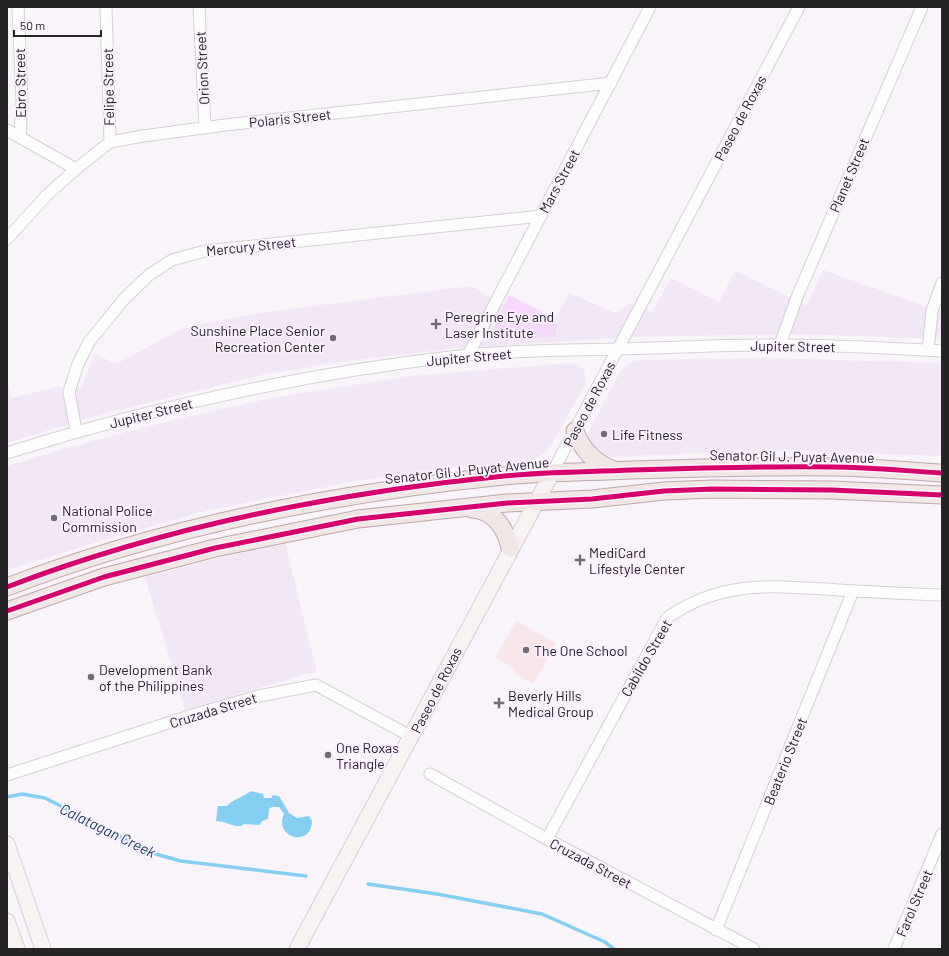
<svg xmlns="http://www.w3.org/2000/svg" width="949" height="956" viewBox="0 0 949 956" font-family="Barlow,sans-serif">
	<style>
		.built { fill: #f2e7f4 }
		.education { fill: #f8e6eb }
		.green { fill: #f7d9fc }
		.water { fill: #85cff4 }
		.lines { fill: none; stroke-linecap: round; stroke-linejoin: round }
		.stream { stroke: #85cff4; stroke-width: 3.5 }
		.street-casing { stroke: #d4d0d5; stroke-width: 13 }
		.secondary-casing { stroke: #d4d0d5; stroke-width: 17 }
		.primary-casing { stroke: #bda9aa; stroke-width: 19 }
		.street { stroke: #fefdfe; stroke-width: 11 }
		.secondary { stroke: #f8f2f2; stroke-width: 15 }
		.primary { stroke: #f1e7e6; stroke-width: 17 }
		.cycleway-casing { stroke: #fbf0fd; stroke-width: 8 }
		.cycleway { stroke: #d6006c; stroke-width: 5 }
		.poi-dot { fill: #706c71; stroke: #fbf0fd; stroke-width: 1.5 }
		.labels { text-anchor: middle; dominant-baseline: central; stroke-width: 3.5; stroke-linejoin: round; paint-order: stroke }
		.street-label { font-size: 14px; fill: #262327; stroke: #fbf0fd }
		.poi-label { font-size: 14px; fill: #262327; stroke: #fbf0fd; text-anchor: start }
		.water-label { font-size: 15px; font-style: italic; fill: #18465b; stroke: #fbf0fd }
	</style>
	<rect width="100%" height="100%" fill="#f9f3fa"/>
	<!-- built -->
	<g class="built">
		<polygon points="823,270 942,312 942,339 799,334 628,337 458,348 345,361 261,375 98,415 7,443 7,379 11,398 58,387 81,388 95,354 116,364 177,331 205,323 259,313 471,286 504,305 509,295 556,318 569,293 615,313 631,303 652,312 671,278 719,302 735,271 807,306"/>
		<polygon points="760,358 942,363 942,456 774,450 606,457 599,455 587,439 589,431 620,372 627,365 634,361 643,360"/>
		<polygon points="569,363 576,364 584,370 586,383 548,451 531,461 438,469 356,481 205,511 103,540 7,570 7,466 67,448 169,421 272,398 410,376"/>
		<polygon points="285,542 317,673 305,674 185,710 145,577"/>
	</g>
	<!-- education -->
	<polygon class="education" points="516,621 556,643 534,684 513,673 515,669 495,658"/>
	<!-- green -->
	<polygon class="green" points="509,295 556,319 556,336 501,340 495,333 495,324"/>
	<!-- water -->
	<path class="water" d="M251,791L263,794L264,798H271L273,795L279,796L289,813L297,818L309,816L312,821C311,849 273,837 284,814L279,807H272L269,809L268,819L262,821L260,825L244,824L241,826C232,827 226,821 216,821L218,806H227C234,799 243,797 251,791Z"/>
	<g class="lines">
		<!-- stream -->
		<g class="stream">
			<polyline points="7,797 22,794 45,798 152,853 181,861 306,876"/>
			<polyline points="368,884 437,894 542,914 605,942 614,949"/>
		</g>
		<!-- street casing -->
		<g class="street-casing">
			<g id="street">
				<polyline points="18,7 22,101 20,136"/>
				<polyline points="106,7 110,142"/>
				<polyline points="199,7 205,128"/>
				<polyline points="7,130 76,169"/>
				<polyline points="7,239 47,195 76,169 110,142 143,136 225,125 611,83"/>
				<polyline points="780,345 797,297 922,7"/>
				<polyline points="928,350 932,311 942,283"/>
				<polyline points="468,355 650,7"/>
				<polyline points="76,431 69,392 78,364 89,342 124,299 149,275 172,260 205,251 541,216"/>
				<path d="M7,453C157,406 310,372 467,355C517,350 568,350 619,349C673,348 727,344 780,345C834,345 888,348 942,351"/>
				<polyline points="552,473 799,7"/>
				<polyline points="430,774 547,839 754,949"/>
				<polyline points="7,775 199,713 259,696 316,685 412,737"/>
				<path d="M547,839L667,618C722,579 775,586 839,590C873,592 908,594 942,595"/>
				<polyline points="716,930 853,591"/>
				<polyline points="894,949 942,834"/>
			</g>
		</g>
		<!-- secondary casing -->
		<g class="secondary-casing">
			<g id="secondary">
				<polyline points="7,844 43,949"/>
				<polyline points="7,921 17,949"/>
				<polyline points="297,949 552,473"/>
			</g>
		</g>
		<!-- primary casing -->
		<g class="primary-casing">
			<g id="primary">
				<path d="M575,431C582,450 594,463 614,470"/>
				<path d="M472,509C494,510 506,529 510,548"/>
				<path d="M7,587C166,526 334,493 504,476C546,472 589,472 632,470C699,468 766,466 832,467C869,467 906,471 942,473"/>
				<polyline points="7,611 104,577 215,548 358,519 507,503 592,499 664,491 713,489 831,490 942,495"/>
			</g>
		</g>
		<!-- street -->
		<use href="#street" class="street"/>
		<!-- secondary -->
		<use href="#secondary" class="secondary"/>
		<!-- primary -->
		<use href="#primary" class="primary"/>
		<!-- cycleway casing -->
		<g class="cycleway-casing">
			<g id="cycleway">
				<path d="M7,587C166,526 334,493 504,476C546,472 589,472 632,470C699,468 766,466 832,467C869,467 906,471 942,473"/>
				<polyline points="7,611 104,577 215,548 358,519 507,503 592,499 664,491 713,489 831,490 942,495"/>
			</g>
		</g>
		<!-- cycleway -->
		<use href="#cycleway" class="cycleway"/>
	</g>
	<!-- markers -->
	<g class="poi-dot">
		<path d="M434 318h4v4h4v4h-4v4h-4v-4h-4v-4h4z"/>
		<circle cx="333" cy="338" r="4"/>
		<circle cx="604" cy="434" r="4"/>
		<circle cx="54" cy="518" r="4"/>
		<path d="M578 554h4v4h4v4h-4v4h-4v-4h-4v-4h4z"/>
		<circle cx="526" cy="650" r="4"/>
		<circle cx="91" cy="677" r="4"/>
		<path d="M497 697h4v4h4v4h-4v4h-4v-4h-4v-4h4z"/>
		<circle cx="328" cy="755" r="4"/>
	</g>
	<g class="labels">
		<!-- street labels -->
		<g class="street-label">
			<text transform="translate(202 68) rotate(-93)">Orion Street</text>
			<text transform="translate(20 83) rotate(-91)">Ebro Street</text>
			<text transform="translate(108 87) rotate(-91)">Felipe Street</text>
			<text transform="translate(290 118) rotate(-6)">Polaris Street</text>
			<text transform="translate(740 118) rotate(-62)">Paseo de Roxas</text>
			<text transform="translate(849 175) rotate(-67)">Planet Street</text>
			<text transform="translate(559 181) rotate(-62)">Mars Street</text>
			<text transform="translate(251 246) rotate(-6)">Mercury Street</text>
			<text transform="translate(793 346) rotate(1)">Jupiter Street</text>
			<text transform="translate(469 357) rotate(-5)">Jupiter Street</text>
			<text transform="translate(589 404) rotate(-62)">Paseo de Roxas</text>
			<text transform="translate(151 413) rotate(-14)">Jupiter Street</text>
			<text transform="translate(792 456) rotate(1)">Senator Gil J. Puyat Avenue</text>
			<text transform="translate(467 470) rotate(-6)">Senator Gil J. Puyat Avenue</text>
			<text transform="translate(646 658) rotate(-60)">Cabildo Street</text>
			<text transform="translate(436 690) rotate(-63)">Paseo de Roxas</text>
			<text transform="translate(213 710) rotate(-17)">Cruzada Street</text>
			<text transform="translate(785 761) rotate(-68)">Beaterio Street</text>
			<text transform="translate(591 863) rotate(28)">Cruzada Street</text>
			<text transform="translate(914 903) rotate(-67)">Farol Street</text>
		</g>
		<!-- poi labels -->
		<g class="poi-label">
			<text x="445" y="316">Peregrine Eye and<tspan x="445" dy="16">Laser Institute</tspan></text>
			<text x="325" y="330" text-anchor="end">Sunshine Place Senior<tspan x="325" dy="16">Recreation Center</tspan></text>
			<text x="612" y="434">Life Fitness</text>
			<text x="62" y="510">National Police<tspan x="62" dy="16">Commission</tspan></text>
			<text x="589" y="552">MediCard<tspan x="589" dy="16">Lifestyle Center</tspan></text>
			<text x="534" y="650">The One School</text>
			<text x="99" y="669">Development Bank<tspan x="99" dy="16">of the Philippines</tspan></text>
			<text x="508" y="695">Beverly Hills<tspan x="508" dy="16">Medical Group</tspan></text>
			<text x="336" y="747">One Roxas<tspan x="336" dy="16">Triangle</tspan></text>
		</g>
		<!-- water labels -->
		<g class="water-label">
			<text transform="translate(108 830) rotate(26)">Calatagan Creek</text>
		</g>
	</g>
	<!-- border -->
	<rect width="949" height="956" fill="none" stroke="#262327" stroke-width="16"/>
	<!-- scale -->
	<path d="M14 30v6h87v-6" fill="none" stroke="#262327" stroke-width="2"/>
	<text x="20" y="30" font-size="12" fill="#262327" stroke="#fbf0fd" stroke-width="3" paint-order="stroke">50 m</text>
</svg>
